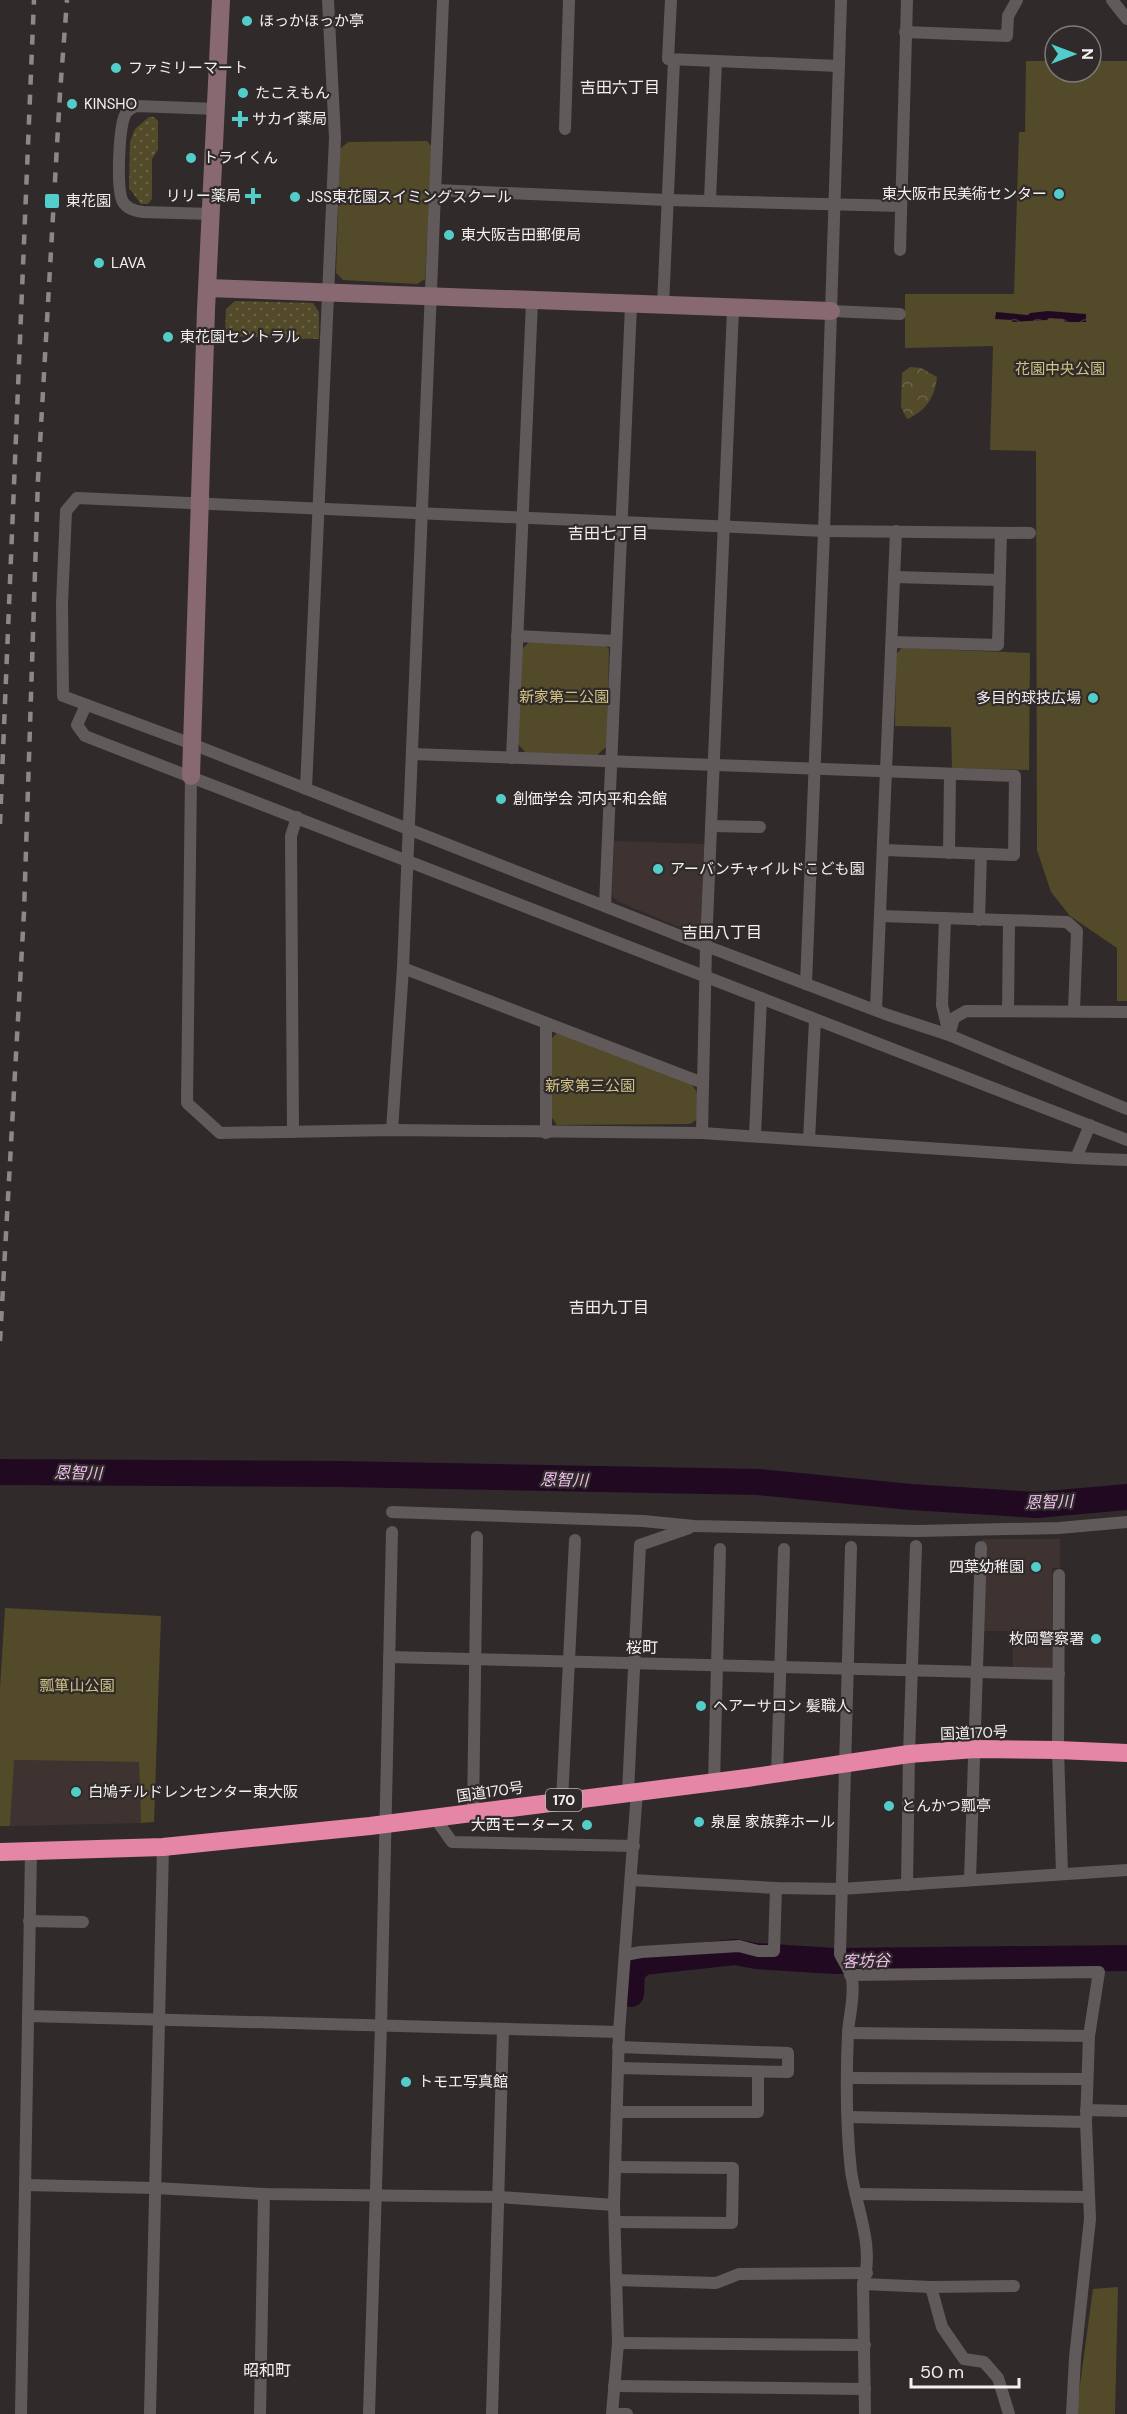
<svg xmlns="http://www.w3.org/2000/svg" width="1127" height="2414" viewBox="0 0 1127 2414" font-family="'DM Sans','Noto Sans JP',sans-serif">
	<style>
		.built { fill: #3e3331 }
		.grass { fill: url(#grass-dots) }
		.forest { fill: url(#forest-crowns) }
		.park { fill: #524a28 }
		.water { fill: url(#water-waves) }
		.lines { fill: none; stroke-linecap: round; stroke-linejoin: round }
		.river { stroke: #210a21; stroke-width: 26 }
		.street { stroke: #605b5a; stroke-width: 12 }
		.secondary { stroke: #886871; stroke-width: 18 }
		.highway { stroke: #e686a6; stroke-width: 18 }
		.rail { stroke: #8b8887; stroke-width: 4.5; stroke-dasharray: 10 10; stroke-linecap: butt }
		.poi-dot { fill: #53cdc9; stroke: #302b2a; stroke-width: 2 }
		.labels { text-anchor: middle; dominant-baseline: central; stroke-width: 4.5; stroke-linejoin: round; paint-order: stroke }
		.shield { fill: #302b2a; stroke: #b8b6b5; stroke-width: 1.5 }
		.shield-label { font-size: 14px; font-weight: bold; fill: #f3f1f0 }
		.poi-label { font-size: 15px; fill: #f3f1f0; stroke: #302b2a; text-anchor: start }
		.park-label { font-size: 15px; fill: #d3c382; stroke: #302b2a }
		.street-label { font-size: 15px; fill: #f3f1f0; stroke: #302b2a }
		.neighbourhood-label { font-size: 16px; fill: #f3f1f0; stroke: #302b2a }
		.water-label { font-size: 16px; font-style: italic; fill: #f0beee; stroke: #302b2a }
	</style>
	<defs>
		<pattern id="grass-dots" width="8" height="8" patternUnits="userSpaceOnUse" patternTransform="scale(1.5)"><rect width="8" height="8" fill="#524a28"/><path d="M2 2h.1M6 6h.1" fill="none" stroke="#6b6548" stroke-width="1.8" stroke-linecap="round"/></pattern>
		<pattern id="forest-crowns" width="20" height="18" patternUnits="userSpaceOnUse" patternTransform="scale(1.5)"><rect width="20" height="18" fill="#524a28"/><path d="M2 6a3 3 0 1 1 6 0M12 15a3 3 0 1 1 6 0" fill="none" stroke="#6b6548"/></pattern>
		<pattern id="water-waves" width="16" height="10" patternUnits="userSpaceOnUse" patternTransform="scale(1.5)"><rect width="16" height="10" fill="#210a21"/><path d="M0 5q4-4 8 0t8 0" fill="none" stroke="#422e42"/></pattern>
	</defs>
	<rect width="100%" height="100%" fill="#302b2a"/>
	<!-- built -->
	<g class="built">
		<polygon points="614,841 704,844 701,928 691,932 617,901 612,895"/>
		<polygon points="982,1539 1060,1539 1060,1568 1052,1568 1052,1668 1013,1668 1013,1631 982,1631"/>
		<polygon points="13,1760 139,1762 141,1823 10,1826"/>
	</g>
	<!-- grass -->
	<g class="grass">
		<polygon points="149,117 154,117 158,121 158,150 152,159 152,199 148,204 141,204 129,188 130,142 135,129"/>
		<polygon points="235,301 313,303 319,312 319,339 225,336 226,309"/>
	</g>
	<!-- forest -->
	<path class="forest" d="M910,367L921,368L937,377C935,397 926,411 907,419L901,407L902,373Z"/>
	<!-- park -->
	<g class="park">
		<polygon points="1026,61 1055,61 1055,72 1091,72 1091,61 1127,61 1127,1001 1117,1001 1117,948 1070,916 1051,892 1037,850 1036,451 990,450 993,346 905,348 905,294 1014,294 1019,132 1025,132"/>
		<polygon points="427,141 432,147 425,279 417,284 343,280 336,273 340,149 348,142"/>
		<polygon points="529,642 604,644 609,649 607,746 597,755 526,753 518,744 521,650"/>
		<polygon points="902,648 1030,653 1029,770 952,768 951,727 895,726 896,654"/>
		<polygon points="558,1032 690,1082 701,1098 701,1117 690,1124 557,1125 550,1115 552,1038"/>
		<polygon points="5,1608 161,1616 154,1822 141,1823 139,1762 14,1760 10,1826 0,1826 0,1688"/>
		<polygon points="1118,2287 1115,2414 1076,2414 1093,2289"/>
	</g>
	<!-- water -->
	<polygon class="water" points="1048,311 1086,314 1086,322 1065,322 1063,319 1049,318 1047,320 1013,322 1011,320 995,319 996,312 1028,315 1030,313"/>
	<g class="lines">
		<!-- river -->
		<g class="river">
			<polyline points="0,1472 341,1474 758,1482 911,1497 1037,1505 1127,1497"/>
			<polyline points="631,1994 632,1972 643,1962 735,1952 756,1956 834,1961 1127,1958"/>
		</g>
		<!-- street -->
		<g class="street">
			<polyline points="671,0 668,59 839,66"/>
			<polyline points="1112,0 1127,19"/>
			<polyline points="905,32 1007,36 1008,16 1017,0"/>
			<polyline points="565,129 569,0"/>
			<polyline points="436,190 667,200 901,206"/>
			<polyline points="710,200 716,62"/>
			<path d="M212,214L143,212C136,211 127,209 123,202C116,190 119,128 125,115C127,110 131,109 136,106L217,109"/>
			<polyline points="900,250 907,0"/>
			<polyline points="663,306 674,60"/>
			<polyline points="831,311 900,314"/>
			<polyline points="1030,533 824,531 77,498 66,511 62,604 63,696 192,744 706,946 888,1015 949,1035 1127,1109"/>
			<polyline points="894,577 999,580"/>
			<polyline points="517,636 616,641"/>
			<polyline points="892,642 998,645 1001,533"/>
			<polyline points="86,705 77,725 85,736 1127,1140"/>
			<polyline points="412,754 1015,776 1014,855 884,850"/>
			<polyline points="512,758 532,302"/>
			<polyline points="191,776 187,1103 220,1133 392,1130 702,1133 1076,1158 1090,1125"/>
			<polyline points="306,789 335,138 328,0"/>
			<polyline points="711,826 760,827"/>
			<polyline points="949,853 950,774"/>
			<polyline points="605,906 631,305"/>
			<polyline points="880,916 1067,922 1077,931 1074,1011"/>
			<polyline points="945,918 942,1005 949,1034"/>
			<polyline points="979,920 981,854"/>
			<polyline points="403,968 703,1083"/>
			<polyline points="806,984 824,531 841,0"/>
			<polyline points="876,1010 896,531"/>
			<polyline points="1008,1011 1009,921"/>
			<polyline points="546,1023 546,1133"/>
			<polyline points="949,1035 954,1018 966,1011 1127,1012"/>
			<polyline points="392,1130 403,968 443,0"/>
			<polyline points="293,1132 291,836 297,817"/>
			<polyline points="702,1133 706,946 733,309"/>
			<polyline points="755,1136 761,998"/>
			<polyline points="809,1140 815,1020"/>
			<polyline points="1076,1158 1127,1160"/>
			<polyline points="392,1512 643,1521 694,1526 917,1531 1059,1528 1127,1522"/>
			<path d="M851,1547L840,1954C843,1961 850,1970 852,1979C855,1996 849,2016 848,2033C846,2078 846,2126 851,2171C856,2207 875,2247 863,2284L865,2414"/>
			<polyline points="1059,1575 1058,1750 1062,1873"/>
			<polyline points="389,1657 1059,1674"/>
			<polyline points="777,1774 784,1549"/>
			<polyline points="714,1782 720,1549"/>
			<polyline points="628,1792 640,1545 689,1528"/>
			<polyline points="562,1801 575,1540"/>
			<polyline points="473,1812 477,1537"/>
			<polyline points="435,1818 452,1842 634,1846"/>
			<polyline points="631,1880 776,1888 841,1889 1127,1870"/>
			<polyline points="970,1880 981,1547"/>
			<polyline points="907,1885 909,1754 916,1546"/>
			<polyline points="29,1921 83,1922"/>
			<polyline points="625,1955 641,1952 739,1946 758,1951 774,1951 776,1888"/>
			<polyline points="850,1975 1099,1972 1089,2036 1086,2122 1090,2219 1075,2358 1072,2414"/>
			<polyline points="28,2016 619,2032"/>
			<polyline points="848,2033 1089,2036"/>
			<polyline points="618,2068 788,2072 788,2053 618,2047"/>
			<polyline points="848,2078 1087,2079"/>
			<polyline points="1086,2110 1127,2111"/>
			<polyline points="617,2112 758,2112 758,2072"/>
			<polyline points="848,2117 1086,2122"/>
			<polyline points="25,2185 155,2188 264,2194 499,2197 614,2205"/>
			<polyline points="856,2194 1088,2197"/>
			<polyline points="615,2222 732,2223 733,2168 615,2167"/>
			<polyline points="616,2280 716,2283 739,2274 867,2273"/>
			<polyline points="863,2284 931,2287 1014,2286"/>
			<polyline points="931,2287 942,2327 964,2359 984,2362 998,2378 1009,2414"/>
			<polyline points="618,2343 865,2345"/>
			<polyline points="614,2386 865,2389"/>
			<polyline points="21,2414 31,1852"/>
			<polyline points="150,2414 163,1847"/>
			<polyline points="260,2414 264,2194"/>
			<polyline points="369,2414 381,2025 392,1532"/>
			<polyline points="492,2414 503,2030"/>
			<polyline points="612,2414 618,2343 614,2205 619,2032 637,1791"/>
			<polyline points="612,2414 627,2414"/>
		</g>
		<!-- secondary -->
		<g class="secondary">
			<polyline points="208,288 831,311"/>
			<polyline points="191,776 206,310 221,0"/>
		</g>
		<!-- highway -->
		<polyline class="highway" points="0,1852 163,1847 370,1826 747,1778 909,1754 975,1749 1058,1750 1127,1753"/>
		<!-- rail -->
		<g class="rail">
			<polyline points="0,824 34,0"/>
			<polyline points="0,1341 24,912 38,479 60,93 67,0"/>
		</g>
	</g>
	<!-- markers -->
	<g class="poi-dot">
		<circle cx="247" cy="21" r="6"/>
		<circle cx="116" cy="68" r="6"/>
		<circle cx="243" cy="93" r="6"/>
		<circle cx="72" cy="104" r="6"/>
		<path d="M237 110h6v6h6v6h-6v6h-6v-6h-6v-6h6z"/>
		<circle cx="191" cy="158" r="6"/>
		<circle cx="1059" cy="194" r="6"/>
		<path d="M250 187h6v6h6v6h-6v6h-6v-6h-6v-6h6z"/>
		<circle cx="295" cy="197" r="6"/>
		<rect x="44" y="193" width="16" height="16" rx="3"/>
		<circle cx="449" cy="235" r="6"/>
		<circle cx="99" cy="263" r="6"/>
		<circle cx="168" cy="337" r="6"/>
		<circle cx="1093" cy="698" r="6"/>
		<circle cx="501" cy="799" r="6"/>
		<circle cx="658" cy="869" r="6"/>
		<circle cx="1036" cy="1567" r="6"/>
		<circle cx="1096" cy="1639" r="6"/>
		<circle cx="701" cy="1706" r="6"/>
		<circle cx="76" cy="1792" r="6"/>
		<circle cx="889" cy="1806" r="6"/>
		<circle cx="699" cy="1822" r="6"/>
		<circle cx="587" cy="1825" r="6"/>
		<circle cx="406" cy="2082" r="6"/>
	</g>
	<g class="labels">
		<!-- shield labels -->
		<rect class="shield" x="546" y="1789" width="36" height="22" rx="4.5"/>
		<g class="shield-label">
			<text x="564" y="1800">170</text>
		</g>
		<!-- poi labels -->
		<g class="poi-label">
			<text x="259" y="21">ほっかほっか亭</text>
			<text x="128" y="68">ファミリーマート</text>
			<text x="255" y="93">たこえもん</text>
			<text x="84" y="104">KINSHO</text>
			<text x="252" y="119">サカイ薬局</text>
			<text x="203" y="158">トライくん</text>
			<text x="1047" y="194" text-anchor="end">東大阪市民美術センター</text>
			<text x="241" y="196" text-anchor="end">リリー薬局</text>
			<text x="307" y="197">JSS東花園スイミングスクール</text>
			<text x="66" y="201">東花園</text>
			<text x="461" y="235">東大阪吉田郵便局</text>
			<text x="111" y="263">LAVA</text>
			<text x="180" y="337">東花園セントラル</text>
			<text x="1081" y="698" text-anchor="end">多目的球技広場</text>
			<text x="513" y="799">創価学会 河内平和会館</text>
			<text x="670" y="869">アーバンチャイルドこども園</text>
			<text x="1024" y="1567" text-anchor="end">四葉幼稚園</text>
			<text x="1084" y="1639" text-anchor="end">枚岡警察署</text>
			<text x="713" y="1706">ヘアーサロン 髪職人</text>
			<text x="88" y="1792">白鳩チルドレンセンター東大阪</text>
			<text x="901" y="1806">とんかつ瓢亭</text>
			<text x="711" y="1822">泉屋 家族葬ホール</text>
			<text x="575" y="1825" text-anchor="end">大西モータース</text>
			<text x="418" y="2082">トモエ写真館</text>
		</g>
		<!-- park labels -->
		<g class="park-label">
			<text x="1060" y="369">花園中央公園</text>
			<text x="564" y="697">新家第二公園</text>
			<text x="590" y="1086">新家第三公園</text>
			<text x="77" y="1686">瓢箪山公園</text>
		</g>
		<!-- street labels -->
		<g class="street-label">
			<text transform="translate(974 1733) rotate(-2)">国道170号</text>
			<text transform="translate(490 1792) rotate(-8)">国道170号</text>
		</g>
		<!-- neighbourhood labels -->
		<g class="neighbourhood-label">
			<text x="620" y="87">吉田六丁目</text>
			<text x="608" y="533">吉田七丁目</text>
			<text x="722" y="932">吉田八丁目</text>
			<text x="609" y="1307">吉田九丁目</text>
			<text x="642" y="1647">桜町</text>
			<text x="267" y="2370">昭和町</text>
		</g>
		<!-- water labels -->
		<g class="water-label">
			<text transform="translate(78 1473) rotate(1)">恩智川</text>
			<text transform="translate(564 1480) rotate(1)">恩智川</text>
			<text transform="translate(1049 1502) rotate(-2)">恩智川</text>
			<text transform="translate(866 1961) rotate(-1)">客坊谷</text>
		</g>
	</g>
	<!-- north arrow -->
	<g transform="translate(1073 54) rotate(90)"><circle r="28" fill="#302b2a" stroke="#7e7a79" stroke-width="1.5"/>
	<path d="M0-4.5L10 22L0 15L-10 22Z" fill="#53cdc9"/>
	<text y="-9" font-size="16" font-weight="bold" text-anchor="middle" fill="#f3f1f0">N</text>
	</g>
	<!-- scale -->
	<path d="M911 2378v9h108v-9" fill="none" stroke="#f3f1f0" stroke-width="3"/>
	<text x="920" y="2378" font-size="18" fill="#f3f1f0" stroke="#302b2a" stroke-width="4.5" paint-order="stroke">50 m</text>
</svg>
